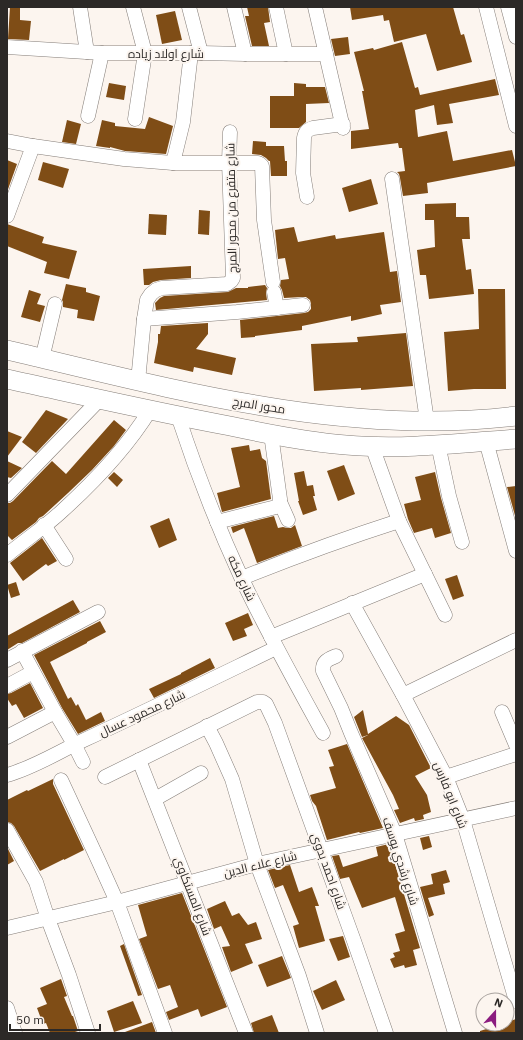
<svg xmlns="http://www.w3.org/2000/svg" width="523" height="1040" viewBox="0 0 523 1040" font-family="'IBM Plex Sans',Cairo,sans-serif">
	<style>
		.building { fill: #7f4d16 }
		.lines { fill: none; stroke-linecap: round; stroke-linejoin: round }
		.street-casing { stroke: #857e79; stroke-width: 15 }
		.secondary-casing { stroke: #857e79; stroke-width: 20 }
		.street { stroke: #fff; stroke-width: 14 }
		.secondary { stroke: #fff; stroke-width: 19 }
		.labels { text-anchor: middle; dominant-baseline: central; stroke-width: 4; stroke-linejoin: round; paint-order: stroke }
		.street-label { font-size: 12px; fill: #2c2927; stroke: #fcf5ef }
	</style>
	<rect width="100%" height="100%" fill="#fcf5ef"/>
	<!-- building -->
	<g class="building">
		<polygon points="10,7 20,7 20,20 31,21 29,40 8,39"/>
		<polygon points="247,7 268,7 270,22 264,23 269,46 252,46 245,16 249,16"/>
		<polygon points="350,7 453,7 461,35 464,34 472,62 437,71 426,34 394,42 389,20 384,21 383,15 352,20"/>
		<polygon points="175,11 182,40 162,44 156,15"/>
		<polygon points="348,37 350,54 335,56 331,39"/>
		<polygon points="402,42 415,88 418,87 420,95 495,79 499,95 449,104 453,123 437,125 434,105 415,110 418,137 447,131 453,161 512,150 516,166 427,183 428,193 403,196 400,178 399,174 397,172 405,171 402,148 399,148 398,143 351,149 351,131 369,129 362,91 364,91 354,52 373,48 374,50"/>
		<polygon points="109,83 126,86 124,100 106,97"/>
		<polygon points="294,83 306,84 306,87 325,87 329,103 306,104 306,122 299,128 270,128 270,96 294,96"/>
		<polygon points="149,117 173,126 166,154 125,151 110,147 110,148 96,146 102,120 115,123 115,126 145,129"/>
		<polygon points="67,120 81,124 76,144 62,142"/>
		<polygon points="253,141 266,142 266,146 284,146 285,161 287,161 287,176 271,176 270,161 269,161 266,158 261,155 252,154"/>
		<polygon points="7,160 17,164 7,192"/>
		<polygon points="43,162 69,169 63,188 38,180"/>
		<polygon points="371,179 378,204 349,212 342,188"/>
		<polygon points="456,203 456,217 469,217 470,239 462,239 466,270 471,269 474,294 429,299 426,275 420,275 417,250 435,247 434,220 425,220 425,204"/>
		<polygon points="199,210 210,211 209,235 198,234"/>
		<polygon points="149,214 167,215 166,235 148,234"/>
		<polygon points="7,224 44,237 42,243 77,251 69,279 44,273 47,262 7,246"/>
		<polygon points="294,227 298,242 335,235 336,239 384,232 390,272 397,271 401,302 380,305 382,314 351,321 351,316 302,326 302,330 255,336 255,337 241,338 240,320 304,313 308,312 311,309 311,304 310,300 306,297 302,297 284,298 282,290 280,286 281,280 289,279 285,258 278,259 275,230"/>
		<polygon points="191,266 191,278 161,280 153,282 149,285 144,285 143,269"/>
		<polygon points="66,284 86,288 86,292 100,296 94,321 77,318 78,310 63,307 63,302 62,300"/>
		<polygon points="265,285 267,288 266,293 267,300 156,310 155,303 160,298 164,296 228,292 236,288 248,288 248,287"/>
		<polygon points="478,289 505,289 506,389 474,389 448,391 444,332 479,329"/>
		<polygon points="29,290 41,294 37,304 45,306 40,322 21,317"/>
		<polygon points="208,323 208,334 196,349 236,358 232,375 194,367 193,372 154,363 158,342 158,334 160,334 161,326"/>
		<polygon points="406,333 413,386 361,390 361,388 314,391 311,344 358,342 357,337"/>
		<polygon points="46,410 68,419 36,453 22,442"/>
		<polygon points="114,420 126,430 114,446 92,470 68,493 43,516 39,518 36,522 12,540 7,535 7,503 10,503 13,501 52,461 66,474"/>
		<polygon points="7,431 22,437 7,457"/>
		<polygon points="249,445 250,451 260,449 262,458 266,461 271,499 222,512 217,493 240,487 231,448"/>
		<polygon points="7,461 22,468 11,478 7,477"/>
		<polygon points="344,465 355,494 338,501 327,471"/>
		<polygon points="304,471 307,486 313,485 315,496 313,496 317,510 303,515 298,501 299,501 294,473"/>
		<polygon points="114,472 123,480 117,487 108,478"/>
		<polygon points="435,472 441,498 451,533 435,538 432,528 414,533 408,519 404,504 421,500 415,477"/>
		<polygon points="516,486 516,519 507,487"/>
		<polygon points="274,516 278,528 283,527 287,528 291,528 295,525 302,546 257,563 244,528 233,533 231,527"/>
		<polygon points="169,518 177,540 159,548 150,526"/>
		<polygon points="42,538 57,561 48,566 46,564 23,581 10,563"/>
		<polygon points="457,575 464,596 453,600 445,579"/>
		<polygon points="16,582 20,595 11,598 7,585"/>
		<polygon points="73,600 80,612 22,643 18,643 7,650 7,636"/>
		<polygon points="248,613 253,625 244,629 247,636 233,641 225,623"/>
		<polygon points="100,621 106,632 87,642 87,643 50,662 68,699 71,697 76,706 78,704 86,720 101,712 105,721 78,734 62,708 34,655"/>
		<polygon points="210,658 215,668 154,698 149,689 181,674 181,673"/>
		<polygon points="30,683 43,708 24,718 16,704 12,706 7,698 7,694 11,693"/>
		<polygon points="363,710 368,734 396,716 409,725 431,768 415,776 427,795 431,812 423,815 424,819 415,821 414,818 400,823 394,810 399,809 393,795 362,738 368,735 362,737 354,717"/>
		<polygon points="347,744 383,828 360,833 359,832 327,840 316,806 312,801 310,795 336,788 329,767 334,766 328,750"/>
		<polygon points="53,779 53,784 84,850 64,860 64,859 40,871 14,826 11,823 7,822 7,800 27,790 28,791"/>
		<polygon points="429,836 432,847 423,850 420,838"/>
		<polygon points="389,844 420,948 413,950 417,965 405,968 404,965 394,968 390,959 395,957 393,953 400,951 395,934 405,931 395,897 362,908 349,877 340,879 332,856 339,855 343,867 378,856 376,847"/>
		<polygon points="7,847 14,861 7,865"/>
		<polygon points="290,865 299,892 312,887 319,906 315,906 325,941 299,948 293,926 299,924 283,885 275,888 268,870"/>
		<polygon points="446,870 450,882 443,884 445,894 428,898 434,915 429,917 420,887 433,884 431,874"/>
		<polygon points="182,893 227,1007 201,1017 198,1009 169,1020 166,1012 178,1007 170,985 158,989 139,939 147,936 138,905"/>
		<polygon points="225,901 232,916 239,913 248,925 256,922 262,939 245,944 253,963 231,972 222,947 230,946 221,926 214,929 207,909"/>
		<polygon points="343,936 350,957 338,961 329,939"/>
		<polygon points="124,944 142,995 138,996 120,946"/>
		<polygon points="282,956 291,978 267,987 258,965"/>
		<polygon points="61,979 67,996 64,997 72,1016 73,1016 78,1031 72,1033 50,1033 46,1023 43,1024 37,1008 47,1004 40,988"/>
		<polygon points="336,980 345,1000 322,1010 313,991"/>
		<polygon points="133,1001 142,1023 114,1032 107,1011"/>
		<polygon points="272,1015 279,1033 254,1033 251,1023"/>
		<polygon points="516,1019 516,1033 480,1033 480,1031 502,1024 507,1024 507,1022"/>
		<polygon points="152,1022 156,1033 125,1033 125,1032"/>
	</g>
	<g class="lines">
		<!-- street casing -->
		<g class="street-casing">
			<g id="street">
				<polyline points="80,7 87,52"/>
				<polyline points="133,7 145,53 135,119"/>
				<polyline points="189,7 201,53"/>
				<polyline points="234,7 245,54"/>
				<polyline points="276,7 286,54"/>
				<polyline points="315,7 343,128"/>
				<polyline points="486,7 516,126"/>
				<polyline points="508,7 516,37"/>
				<polyline points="7,47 102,53 201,53 245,54 326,54"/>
				<polyline points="88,116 102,53"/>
				<polyline points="7,141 33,146 124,159 173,163 258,163 260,164 262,166 264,220 273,282"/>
				<polyline points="173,163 183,122 191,53"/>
				<polyline points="392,179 427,421"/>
				<path d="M307,197L303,173L304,138C305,132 307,130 313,128L343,124"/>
				<polyline points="7,216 33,146"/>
				<polyline points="274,292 277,308"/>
				<polyline points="144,319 237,312 303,305"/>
				<polyline points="42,359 55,304"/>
				<polyline points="138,381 144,319 147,300 151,294 156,290 162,288 227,284 231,281 233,278 229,162 230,132"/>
				<path d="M178,416C196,471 217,525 241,577C266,630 295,682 323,733"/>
				<polyline points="486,441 516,551"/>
				<polyline points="438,444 449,496 462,542"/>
				<polyline points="372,446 399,521 445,615"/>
				<polyline points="7,495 100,399"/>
				<polyline points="280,502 288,520"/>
				<path d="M217,522L276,507C279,505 280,503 280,499L271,434"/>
				<polyline points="44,525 66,559"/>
				<path d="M7,555C25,540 45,527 62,511C95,481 126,449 150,410"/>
				<path d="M242,578C294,557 346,538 399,521"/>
				<polyline points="352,603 403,695 446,777 463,820 516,1001"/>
				<polyline points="271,637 425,574"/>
				<polyline points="22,651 55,712 74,744 83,762"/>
				<path d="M336,656C329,659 322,661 323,671L341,708L351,733L395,834L455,1033"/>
				<polyline points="7,660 98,612"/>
				<polyline points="7,686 33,672"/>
				<polyline points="403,695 516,640"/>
				<polyline points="502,712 516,745"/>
				<polyline points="207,726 216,743 232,779 257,864 299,976 317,1033"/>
				<polyline points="7,737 55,712"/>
				<polyline points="139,760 246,1033"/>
				<path d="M7,775C33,768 60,751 84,740C149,710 212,679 276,648"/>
				<polyline points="105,777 257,702 263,702 266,704 275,723 354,941 386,1033"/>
				<polyline points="446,777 516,754"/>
				<polyline points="61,780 99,862 117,902 165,1033"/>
				<polyline points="155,799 201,773"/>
				<polyline points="7,830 36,882 48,919 69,975 88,1033"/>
				<polyline points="7,928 117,902 257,864 516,808"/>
				<polyline points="7,1008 15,1033"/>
			</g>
		</g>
		<!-- secondary casing -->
		<g class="secondary-casing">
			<g id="secondary">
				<path d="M7,350C172,389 345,437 516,416"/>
				<path d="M7,379C81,395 155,412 230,426C268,434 307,442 346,445C403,450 460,443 516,439"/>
			</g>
		</g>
		<!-- street -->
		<use href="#street" class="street"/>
		<!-- secondary -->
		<use href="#secondary" class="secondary"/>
	</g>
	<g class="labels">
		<!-- street labels -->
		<g class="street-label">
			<text x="166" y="53">شارع اولاد زياده</text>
			<text transform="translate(231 208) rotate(-91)">شارع متفرع من محور المرج</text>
			<text transform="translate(259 405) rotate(9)">محور المرج</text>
			<text transform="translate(242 578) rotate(65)">شارع مكه</text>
			<text transform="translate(142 713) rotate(-25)">شارع محمود عسال</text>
			<text transform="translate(451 795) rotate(68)">شارع ابو فارس</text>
			<text transform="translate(401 861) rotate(72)">شارع رشدي يوسف</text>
			<text transform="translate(260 864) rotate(-14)">شارع علاء الدين</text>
			<text transform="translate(329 871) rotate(70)">شارع احمد بدوي</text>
			<text transform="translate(193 896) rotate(69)">شارع المستكاوي</text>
		</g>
	</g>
	<!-- border -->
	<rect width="523" height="1040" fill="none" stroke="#2c2927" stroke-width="16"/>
	<!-- north arrow -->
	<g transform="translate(495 1012) rotate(21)"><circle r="19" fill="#fcf5ef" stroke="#a9a39f"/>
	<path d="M0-3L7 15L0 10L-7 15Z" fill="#8b1c7f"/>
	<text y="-6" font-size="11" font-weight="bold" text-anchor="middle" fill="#2c2927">N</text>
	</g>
	<!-- scale -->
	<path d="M10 1024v6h90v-6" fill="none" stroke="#2c2927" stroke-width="2"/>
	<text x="16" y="1024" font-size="12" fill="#2c2927" stroke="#fcf5ef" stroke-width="3" paint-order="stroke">50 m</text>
</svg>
